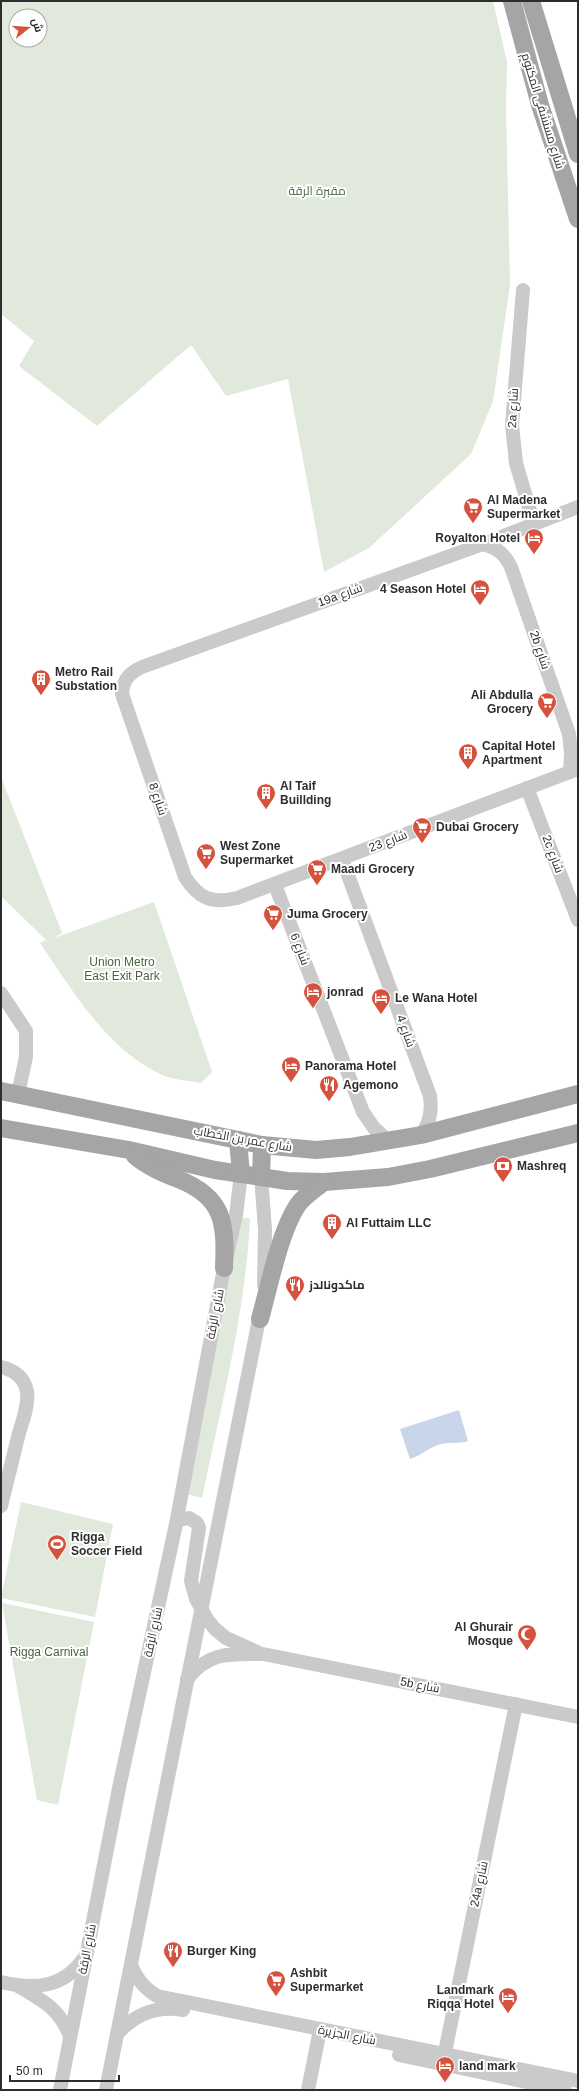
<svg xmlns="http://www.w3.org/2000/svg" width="579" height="2091" viewBox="0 0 579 2091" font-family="Helvetica,Cairo,sans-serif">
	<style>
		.green { fill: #e0e9db; fill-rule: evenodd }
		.water { fill: #c9d5e8 }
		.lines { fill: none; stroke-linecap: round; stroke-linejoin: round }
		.minor { stroke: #cacaca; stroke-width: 14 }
		.major { stroke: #a5a5a5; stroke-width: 18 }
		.labels { text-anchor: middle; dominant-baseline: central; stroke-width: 4; stroke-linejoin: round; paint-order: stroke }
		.street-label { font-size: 12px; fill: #2d2d2d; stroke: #fff }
		.park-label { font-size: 12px; fill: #48643e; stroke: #fff }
		.poi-label { font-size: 12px; font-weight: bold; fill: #2d2d2d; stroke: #fff; text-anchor: start }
	</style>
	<rect width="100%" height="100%" fill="#fff"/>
	<!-- green -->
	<g class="green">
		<path d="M1,1H493L507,62L506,108L510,285L493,401L471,454L369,548L324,572L288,379L226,396L191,345L97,426L19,366L34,341L1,314ZM16,16H40V40H16Z"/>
		<path d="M1,777L62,933L54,938L154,902L212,1072L201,1083C188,1080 171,1080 160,1074C106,1048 73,991 40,943L46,940L1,896Z"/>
		<path d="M241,1218H250C246,1312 221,1405 202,1498L186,1494Z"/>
		<polygon points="21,1502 113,1524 95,1617 1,1598"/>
		<polygon points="2,1603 94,1622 58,1805 37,1800"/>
	</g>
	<!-- water -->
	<path class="water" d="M459,1410L468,1441C459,1444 450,1442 441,1444C429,1447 421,1456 410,1459L400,1429Z"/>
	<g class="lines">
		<!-- minor -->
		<g class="minor">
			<polyline points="523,290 512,425 516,463 534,524"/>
			<path d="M578,507L483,544L142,667C129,673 123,680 122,694L185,877C199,899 212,904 237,898L578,769"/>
			<path d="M483,544C497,548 505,554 511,567L569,734L571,753L570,772"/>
			<polyline points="527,788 578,920"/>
			<path d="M342,859L430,1096C432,1111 430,1122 421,1135"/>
			<polyline points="275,885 363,1112 374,1128 388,1141"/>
			<polyline points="1,993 26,1031 26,1057 18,1094"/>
			<polyline points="261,1177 265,1229 264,1285"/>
			<path d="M1,1367C14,1370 24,1377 27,1391C29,1404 23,1420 19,1433C13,1457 7,1482 1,1506"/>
			<polyline points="176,1524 179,1520 189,1518 197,1523 199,1528 191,1581 196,1599 207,1619 215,1629 226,1638 257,1652"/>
			<path d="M187,1679C210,1651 229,1654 263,1654L578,1717"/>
			<path d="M131,1965C137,1979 144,1988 157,1996L578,2081"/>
			<path d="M1,1982C34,1990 64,1988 84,1958"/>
			<path d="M18,1986C43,2001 59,2008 70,2036"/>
			<path d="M117,2034C135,2014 156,2005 183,2010"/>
			<polyline points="399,2055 565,2090"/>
			<polyline points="443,2062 516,1704"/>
			<polyline points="60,2090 119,1788 176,1524 224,1268 236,1215 241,1174"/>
			<polyline points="106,2090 261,1309"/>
			<polyline points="308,2090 320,2030"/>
		</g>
		<!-- major -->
		<g class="major">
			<polyline points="512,1 540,105 578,219"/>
			<polyline points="531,1 578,154"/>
			<polyline points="1,1091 262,1145 316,1150 350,1147 421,1135 578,1094"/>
			<polyline points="1,1128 129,1150 215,1170 287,1181 324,1182 388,1177 430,1169 578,1133"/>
			<polyline points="238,1140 241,1174"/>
			<path d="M135,1156C148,1167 163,1173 178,1179C224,1197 226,1223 224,1268"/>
			<polyline points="261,1177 262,1145"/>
			<path d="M260,1319C269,1287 281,1226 300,1202C307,1194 316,1188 324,1182"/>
		</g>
	</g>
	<!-- icons -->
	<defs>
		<g id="supermarket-pin" transform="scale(1)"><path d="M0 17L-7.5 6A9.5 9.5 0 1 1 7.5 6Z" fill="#d5523e" stroke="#fff"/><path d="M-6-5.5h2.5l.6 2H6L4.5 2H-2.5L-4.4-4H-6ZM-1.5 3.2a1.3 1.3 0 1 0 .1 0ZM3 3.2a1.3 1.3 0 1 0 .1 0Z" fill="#fff"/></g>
		<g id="hotel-pin" transform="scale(1)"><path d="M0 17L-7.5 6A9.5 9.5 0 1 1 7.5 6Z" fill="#d5523e" stroke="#fff"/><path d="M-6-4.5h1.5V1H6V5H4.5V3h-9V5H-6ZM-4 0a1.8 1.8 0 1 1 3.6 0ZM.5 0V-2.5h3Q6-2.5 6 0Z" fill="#fff"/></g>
		<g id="building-pin" transform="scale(1)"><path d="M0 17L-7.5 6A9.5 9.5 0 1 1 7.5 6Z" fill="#d5523e" stroke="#fff"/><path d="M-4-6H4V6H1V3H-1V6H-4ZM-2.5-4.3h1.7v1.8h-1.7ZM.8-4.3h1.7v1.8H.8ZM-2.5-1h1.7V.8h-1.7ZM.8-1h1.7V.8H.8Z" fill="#fff"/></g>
		<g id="restaurant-pin" transform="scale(1)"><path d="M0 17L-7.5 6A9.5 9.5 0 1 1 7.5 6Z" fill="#d5523e" stroke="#fff"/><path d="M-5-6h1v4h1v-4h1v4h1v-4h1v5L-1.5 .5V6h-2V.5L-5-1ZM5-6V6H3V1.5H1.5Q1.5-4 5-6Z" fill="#fff"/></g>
		<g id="bank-pin" transform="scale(1)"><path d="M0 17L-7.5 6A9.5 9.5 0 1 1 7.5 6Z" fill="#d5523e" stroke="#fff"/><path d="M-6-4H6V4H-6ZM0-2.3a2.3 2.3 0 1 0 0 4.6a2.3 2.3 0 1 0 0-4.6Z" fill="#fff"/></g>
		<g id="stadium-pin" transform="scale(1)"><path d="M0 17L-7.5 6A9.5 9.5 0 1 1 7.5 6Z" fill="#d5523e" stroke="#fff"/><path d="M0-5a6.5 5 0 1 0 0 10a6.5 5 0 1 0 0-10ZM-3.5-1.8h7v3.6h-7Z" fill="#fff"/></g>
		<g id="mosque-pin" transform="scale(1)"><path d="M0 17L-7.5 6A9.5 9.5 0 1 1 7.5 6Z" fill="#d5523e" stroke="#fff"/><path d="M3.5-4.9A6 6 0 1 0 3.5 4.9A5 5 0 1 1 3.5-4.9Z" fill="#fff"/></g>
	</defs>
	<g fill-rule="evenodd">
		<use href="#supermarket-pin" x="473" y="507"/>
		<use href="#hotel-pin" x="534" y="538"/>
		<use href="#hotel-pin" x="480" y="589"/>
		<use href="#building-pin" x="41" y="679"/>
		<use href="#supermarket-pin" x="547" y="702"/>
		<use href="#building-pin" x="468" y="753"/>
		<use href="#building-pin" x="266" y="793"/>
		<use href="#supermarket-pin" x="422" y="827"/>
		<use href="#supermarket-pin" x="206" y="853"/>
		<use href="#supermarket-pin" x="317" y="869"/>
		<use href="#supermarket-pin" x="273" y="914"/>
		<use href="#hotel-pin" x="313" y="992"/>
		<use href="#hotel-pin" x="381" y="998"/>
		<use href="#hotel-pin" x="291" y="1066"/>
		<use href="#restaurant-pin" x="329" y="1085"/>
		<use href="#bank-pin" x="503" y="1166"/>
		<use href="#building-pin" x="332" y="1223"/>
		<use href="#restaurant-pin" x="295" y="1285"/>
		<use href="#stadium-pin" x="57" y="1544"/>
		<use href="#mosque-pin" x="527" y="1634"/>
		<use href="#restaurant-pin" x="173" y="1951"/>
		<use href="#supermarket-pin" x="276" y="1980"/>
		<use href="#hotel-pin" x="508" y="1997"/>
		<use href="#hotel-pin" x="445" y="2066"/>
	</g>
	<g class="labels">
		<!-- street labels -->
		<g class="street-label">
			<text transform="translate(543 111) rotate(73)">شارع مستشفى المكتوم</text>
			<text transform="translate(513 408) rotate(-87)">2a شارع</text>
			<text transform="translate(340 595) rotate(-20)">19a شارع</text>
			<text transform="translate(540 650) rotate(71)">2b شارع</text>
			<text transform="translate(158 799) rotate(71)">شارع 8</text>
			<text transform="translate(388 841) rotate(-21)">شارع 23</text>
			<text transform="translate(553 854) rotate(69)">2c شارع</text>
			<text transform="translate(300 949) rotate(69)">شارع 6</text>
			<text transform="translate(406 1031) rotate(70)">شارع 4</text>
			<text transform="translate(243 1139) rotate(10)">شارع عمر بن الخطاب</text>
			<text transform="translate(215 1314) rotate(-79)">شارع الرقة</text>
			<text transform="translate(153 1632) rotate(-78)">شارع الرقة</text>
			<text transform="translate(420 1685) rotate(11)">5b شارع</text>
			<text transform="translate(479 1884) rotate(-78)">24a شارع</text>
			<text transform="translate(87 1949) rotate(-79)">شارع الرقة</text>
			<text transform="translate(347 2035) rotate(11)">شارع الجزيرة</text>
		</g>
		<!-- park labels -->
		<g class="park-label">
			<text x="317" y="191">مقبرة الرقة</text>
			<text x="122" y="962">Union Metro<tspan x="122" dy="14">East Exit Park</tspan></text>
			<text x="49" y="1652">Rigga Carnival</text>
		</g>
		<!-- poi labels -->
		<g class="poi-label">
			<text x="487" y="500">Al Madena<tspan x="487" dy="14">Supermarket</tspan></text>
			<text x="520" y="538" text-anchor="end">Royalton Hotel</text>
			<text x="466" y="589" text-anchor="end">4 Season Hotel</text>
			<text x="55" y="672">Metro Rail<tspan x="55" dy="14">Substation</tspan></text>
			<text x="533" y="695" text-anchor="end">Ali Abdulla<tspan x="533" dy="14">Grocery</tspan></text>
			<text x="482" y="746">Capital Hotel<tspan x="482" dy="14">Apartment</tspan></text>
			<text x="280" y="786">Al Taif<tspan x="280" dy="14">Buillding</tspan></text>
			<text x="436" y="827">Dubai Grocery</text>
			<text x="220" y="846">West Zone<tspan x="220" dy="14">Supermarket</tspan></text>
			<text x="331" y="869">Maadi Grocery</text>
			<text x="287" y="914">Juma Grocery</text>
			<text x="327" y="992">jonrad</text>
			<text x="395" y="998">Le Wana Hotel</text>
			<text x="305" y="1066">Panorama Hotel</text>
			<text x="343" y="1085">Agemono</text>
			<text x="517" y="1166">Mashreq</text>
			<text x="346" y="1223">Al Futtaim LLC</text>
			<text x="309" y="1285">ماكدونالدز</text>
			<text x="71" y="1537">Rigga<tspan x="71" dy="14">Soccer Field</tspan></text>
			<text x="513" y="1627" text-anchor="end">Al Ghurair<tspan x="513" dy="14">Mosque</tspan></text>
			<text x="187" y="1951">Burger King</text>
			<text x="290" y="1973">Ashbit<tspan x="290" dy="14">Supermarket</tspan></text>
			<text x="494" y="1990" text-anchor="end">Landmark<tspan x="494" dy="14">Riqqa Hotel</tspan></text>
			<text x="459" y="2066">land mark</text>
		</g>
	</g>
	<!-- border -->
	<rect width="579" height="2091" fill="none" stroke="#2d2d2d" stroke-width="4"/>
	<!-- north arrow -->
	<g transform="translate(28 28) rotate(73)"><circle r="19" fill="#ffffff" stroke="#ababab"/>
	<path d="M0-3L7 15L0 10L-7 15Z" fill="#d5523e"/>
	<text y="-6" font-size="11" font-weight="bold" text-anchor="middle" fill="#2d2d2d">ش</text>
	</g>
	<!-- scale -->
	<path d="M10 2075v6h109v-6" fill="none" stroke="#2d2d2d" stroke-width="2"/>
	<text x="16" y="2075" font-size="12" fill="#2d2d2d" stroke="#ffffff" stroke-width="3" paint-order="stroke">50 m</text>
</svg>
